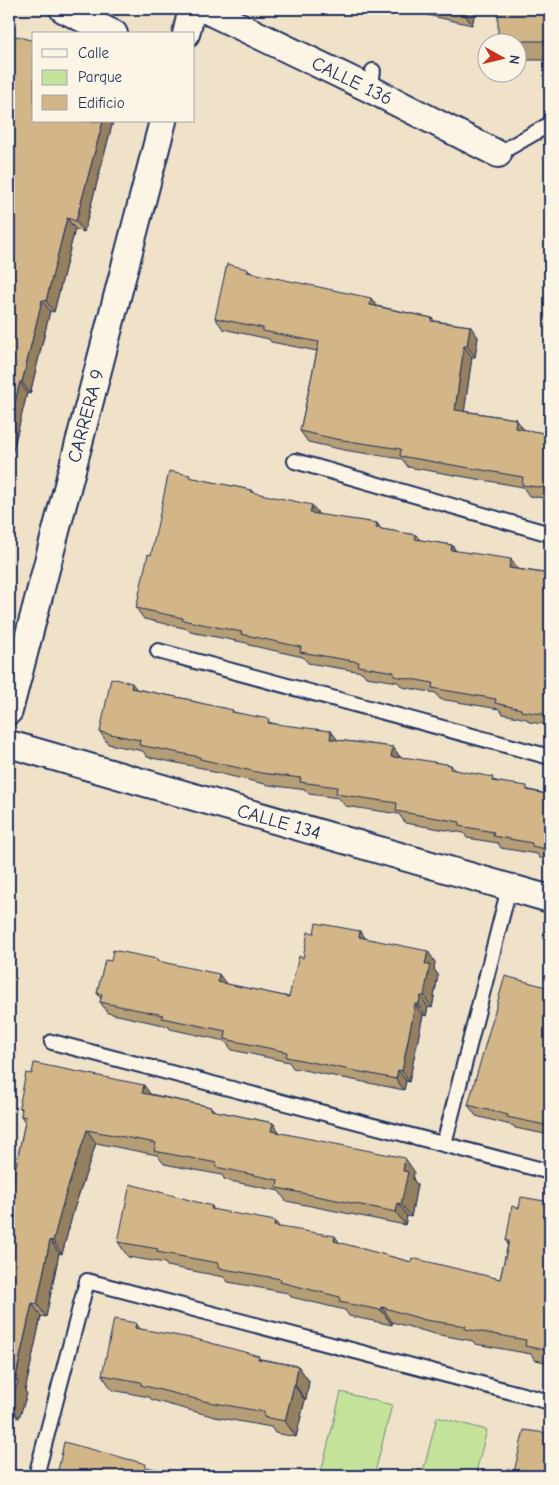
<svg xmlns="http://www.w3.org/2000/svg" width="559" height="1485" viewBox="0 0 559 1485" font-family="'Comic Neue',sans-serif">
	<style>
		.green { fill: #c4e29a; stroke: #70887c }
		.lines { fill: none; stroke-linecap: round; stroke-linejoin: round }
		.lane-casing { stroke: #1b2f5e; stroke-width: 18 }
		.street-casing { stroke: #1b2f5e; stroke-width: 30 }
		.lane { stroke: #fcf5e5; stroke-width: 14 }
		.street { stroke: #fcf5e5; stroke-width: 26 }
		.wall { fill: #b59d75; stroke: #1b2f5e }
		.shaded-wall { fill: #947f5f; stroke: #1b2f5e }
		.building { fill: #d3b688; stroke: #1b2f5e }
		.labels { text-anchor: middle; dominant-baseline: central; stroke-width: 4; stroke-linejoin: round; paint-order: stroke }
		.street-label { font-size: 19px; fill: #1b2f5e; stroke: #fcf5e5 }
	</style>
	<rect width="100%" height="100%" fill="#f0e2c9"/>
	<filter id="ink" filterUnits="userSpaceOnUse"><feTurbulence type="fractalNoise" baseFrequency=".02" numOctaves="2"/><feDisplacementMap in="SourceGraphic" scale="10" xChannelSelector="R" yChannelSelector="G"/><feConvolveMatrix kernelMatrix="1 2 1 2 8 2 1 2 1" color-interpolation-filters="sRGB"/></filter>
	<g filter="url(#ink)">
		<!-- green -->
		<g class="green">
			<polygon points="341,1392 392,1405 374,1476 320,1476"/>
			<polygon points="437,1417 487,1430 475,1476 422,1476"/>
		</g>
		<g class="lines">
			<!-- lane casing -->
			<g class="lane-casing">
				<g id="lane">
					<polyline points="370,89 373,71"/>
					<polyline points="498,154 550,124"/>
					<polyline points="295,461 550,534"/>
					<polyline points="158,651 550,757"/>
					<polyline points="52,1042 550,1172"/>
					<polyline points="444,1144 509,888"/>
					<polyline points="36,1476 87,1281 550,1402"/>
				</g>
			</g>
			<!-- street casing -->
			<g class="street-casing">
				<g id="street">
					<polyline points="63,9 114,34"/>
					<polyline points="204,9 370,89 498,154"/>
					<polyline points="186,34 192,9"/>
					<polyline points="9,711 163,121"/>
					<polyline points="9,744 550,899"/>
				</g>
			</g>
			<!-- lane -->
			<use href="#lane" class="lane"/>
			<!-- street -->
			<use href="#street" class="street"/>
		</g>
		<!-- wall -->
		<g class="wall">
			<polygon points="423,9 476,9 472,25 427,15"/>
			<polygon points="550,9 550,60 516,60 516,42 499,42 498,41"/>
			<polygon points="34,121 113,121 84,232 75,229 54,312 50,311 30,394 27,393 9,467"/>
			<polygon points="247,269 250,272 377,306 432,318 435,321 470,326 478,337 475,357 472,357 464,411 516,419 524,430 550,434 550,499 529,496 523,487 408,467 402,459 344,450 308,442 300,431 317,351 271,342 269,339 223,329 215,318"/>
			<polygon points="192,478 251,490 254,493 318,515 377,523 381,529 416,535 420,540 452,545 456,551 518,569 550,574 550,725 529,722 527,719 503,714 499,709 440,699 436,693 402,687 398,682 366,677 362,672 308,663 303,657 249,645 247,643 190,632 188,629 144,619 136,608 151,555"/>
			<polygon points="136,689 191,700 192,701 234,712 272,723 337,740 393,747 400,757 451,765 455,770 530,790 550,795 550,860 540,858 537,854 501,848 498,843 467,838 464,833 405,823 399,814 345,806 339,798 309,794 306,790 269,785 209,771 207,769 147,757 143,751 108,744 100,732"/>
			<polygon points="360,931 365,938 435,962 434,969 438,975 432,1008 428,1007 426,1016 423,1015 409,1082 406,1081 404,1090 293,1068 289,1062 232,1050 225,1041 170,1029 168,1026 108,1013 100,1002 101,999 97,993 111,961 157,959 159,961 226,984 289,997 303,958 314,933"/>
			<polygon points="542,987 550,988 550,1135 515,1128 514,1126 476,1116 468,1105"/>
			<polygon points="150,1094 211,1107 215,1111 273,1123 280,1133 414,1171 413,1179 417,1185 411,1217 407,1216 405,1225 286,1201 279,1191 225,1180 222,1175 164,1164 157,1155 96,1143 74,1209 62,1254 59,1253 46,1317 41,1316 25,1391 27,1394 19,1418 9,1415 9,1189 12,1185 25,1122 21,1116 22,1110 19,1107"/>
			<polygon points="550,1202 550,1363 535,1360 531,1354 475,1344 473,1341 435,1334 392,1322 392,1325 349,1316 345,1310 291,1297 288,1293 228,1282 224,1277 167,1266 165,1263 128,1257 118,1242 212,1206 214,1210 411,1262 500,1279 508,1244 506,1241 519,1208"/>
			<polygon points="140,1329 261,1359 298,1366 309,1381 306,1400 305,1400 296,1437 275,1433 271,1427 215,1417 152,1400 149,1397 112,1390 102,1375"/>
		</g>
		<!-- shaded-wall -->
		<g class="shaded-wall">
			<polygon points="461,9 476,9 472,25"/>
			<polygon points="103,121 113,121 84,232 76,221"/>
			<polygon points="67,218 75,229 54,312 46,301"/>
			<polygon points="371,298 379,309 370,305"/>
			<polygon points="42,300 50,311 30,394 22,382"/>
			<polygon points="470,326 478,337 475,357 467,346"/>
			<polygon points="464,346 472,357 463,421 455,410"/>
			<polygon points="20,382 27,393 9,467 9,425"/>
			<polygon points="516,419 524,430 515,428"/>
			<polygon points="550,465 550,495 546,488"/>
			<polygon points="312,505 320,516 310,513"/>
			<polygon points="377,523 384,535 376,528"/>
			<polygon points="452,545 459,556 451,550"/>
			<polygon points="511,559 519,570 509,568"/>
			<polygon points="132,683 141,695 131,688"/>
			<polygon points="331,731 340,743 330,739"/>
			<polygon points="393,747 401,759 391,757"/>
			<polygon points="360,931 368,942 359,937"/>
			<polygon points="428,951 435,962 434,969 438,975 432,1008 424,996 425,964"/>
			<polygon points="219,974 227,985 218,982"/>
			<polygon points="421,996 428,1007 426,1016 418,1005"/>
			<polygon points="415,1004 423,1015 409,1082 402,1071"/>
			<polygon points="398,1070 406,1081 404,1090 396,1079"/>
			<polygon points="144,1085 153,1098 142,1093"/>
			<polygon points="273,1123 282,1136 271,1131"/>
			<polygon points="87,1130 96,1143 74,1209 62,1254 53,1241 65,1196"/>
			<polygon points="405,1158 414,1171 413,1179 417,1185 411,1217 401,1204 403,1171"/>
			<polygon points="398,1203 407,1216 405,1225 396,1212"/>
			<polygon points="275,1221 285,1235 274,1226"/>
			<polygon points="335,1236 345,1251 334,1241"/>
			<polygon points="50,1240 59,1253 46,1317 37,1304"/>
			<polygon points="32,1303 41,1316 25,1391 27,1394 19,1418 10,1405"/>
			<polygon points="382,1307 392,1322 392,1325 381,1310"/>
			<polygon points="136,1323 147,1339 135,1328"/>
			<polygon points="298,1366 309,1381 306,1400 295,1385"/>
			<polygon points="294,1385 305,1400 296,1437 285,1421"/>
			<polygon points="546,1433 550,1440 545,1439"/>
			<polygon points="9,1459 11,1462 9,1470"/>
		</g>
		<!-- building -->
		<g class="building">
			<rect x="498" y="9" width="52" height="32"/>
			<polygon points="12,35 34,41 34,121 103,121 76,221 67,218 46,301 42,300 22,382 20,382 9,425 9,37 11,38"/>
			<polygon points="227,264 247,269 247,272 371,298 370,305 432,318 431,321 470,326 467,346 464,346 455,410 516,419 515,428 550,434 550,465 546,488 522,485 523,477 400,456 401,449 336,439 300,431 319,342 263,331 263,328 215,318"/>
			<polygon points="169,471 190,475 189,477 251,490 251,492 312,505 310,513 377,523 376,528 416,535 415,539 452,545 451,550 511,559 509,568 550,574 550,715 521,711 521,709 495,703 496,699 432,688 433,683 394,676 394,672 358,666 359,662 300,652 301,647 241,634 242,632 182,620 183,618 136,608 148,554 151,555"/>
			<polygon points="111,678 132,683 131,688 191,700 191,701 233,710 232,712 269,719 268,723 331,731 330,739 393,747 391,757 410,758 451,765 450,769 493,777 492,781 527,786 527,790 550,795 550,850 532,846 532,843 493,836 494,832 459,826 460,822 396,811 397,803 336,794 337,787 300,782 301,778 261,773 200,759 200,757 139,745 140,740 100,732"/>
			<polygon points="316,923 360,931 359,937 428,951 425,964 430,964 424,996 421,996 418,1005 415,1004 402,1071 398,1070 396,1079 286,1057 287,1052 225,1039 226,1031 162,1018 163,1015 100,1002 102,994 97,993 105,960 111,961 113,950 157,959 157,961 219,974 218,982 289,997 299,956 303,958 308,932 314,933"/>
			<polygon points="505,976 550,988 550,1126 507,1117 508,1115 468,1105"/>
			<polygon points="34,1063 144,1085 142,1093 211,1107 211,1110 273,1123 271,1131 405,1158 403,1171 408,1172 401,1204 398,1203 396,1212 277,1188 278,1180 216,1167 217,1163 154,1151 156,1143 87,1130 65,1196 53,1241 50,1240 37,1304 32,1303 15,1380 18,1381 10,1405 9,1405 9,1189 10,1184 12,1185 26,1117 21,1116 22,1108 19,1107 26,1073 32,1074"/>
			<polygon points="130,1184 212,1206 211,1209 275,1221 274,1226 335,1236 334,1241 411,1262 412,1258 500,1279 509,1241 506,1241 512,1206 519,1208 521,1197 550,1202 550,1351 525,1346 526,1340 465,1329 466,1326 425,1320 382,1307 381,1310 339,1302 340,1297 280,1282 281,1279 218,1268 218,1263 157,1252 158,1249 118,1242"/>
			<polygon points="114,1319 136,1323 135,1328 196,1339 259,1356 258,1359 298,1366 295,1385 294,1385 285,1421 264,1417 264,1412 204,1401 141,1385 141,1382 102,1375"/>
			<polygon points="524,1430 546,1433 545,1439 550,1440 550,1476 513,1476"/>
			<polygon points="64,1442 146,1464 145,1467 200,1476 57,1476"/>
		</g>
	</g>
	<g class="labels">
		<!-- street labels -->
		<g class="street-label">
			<text transform="translate(352 81) rotate(26)">CALLE 136</text>
			<text transform="translate(86 416) rotate(-75)">CARRERA 9</text>
			<text transform="translate(279 822) rotate(16)">CALLE 134</text>
		</g>
	</g>
	<!-- margin -->
	<rect width="559" height="1485" fill="none" stroke="#fcf5e5" stroke-width="30"/>
	<rect x="15" y="15" width="529" height="1455" fill="none" stroke="#1b2f5e" stroke-width="2" filter="url(#ink)"/>
	<!-- legend -->
	<rect x="32" y="32" width="162" height="90" fill="#fcf5e5" stroke="#a2a6af"/>
	<rect x="42" y="49" width="25" height="8" fill="#fcf5e5" stroke="#a2a6af"/>
	<text x="78" y="58" font-size="15" fill="#1b2f5e">Calle</text>
	<rect x="42" y="70" width="25" height="15" fill="#c4e29a" stroke="#a2a6af"/>
	<text x="78" y="82" font-size="15" fill="#1b2f5e">Parque</text>
	<rect x="42" y="95" width="25" height="15" fill="#d3b688" stroke="#a2a6af"/>
	<text x="78" y="108" font-size="15" fill="#1b2f5e">Edificio</text>
	<!-- north arrow -->
	<g transform="translate(502 58) rotate(98)"><circle r="24" fill="#fcf5e5" stroke="#a2a6af"/>
	<path d="M0-4L9 19L0 12L-9 19Z" fill="#c8321e"/>
	<text y="-8" font-size="14" font-weight="bold" text-anchor="middle" fill="#1b2f5e">N</text>
	</g>
</svg>
